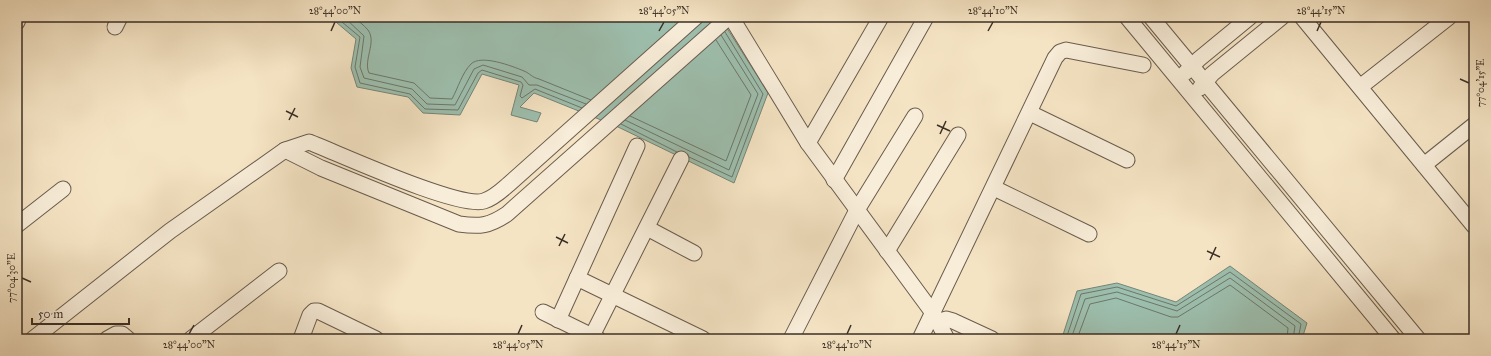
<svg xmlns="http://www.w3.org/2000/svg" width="1491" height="356" viewBox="0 0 1491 356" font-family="'IM FELL Great Primer',serif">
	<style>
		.water { fill: #9dbfae; stroke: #768578 }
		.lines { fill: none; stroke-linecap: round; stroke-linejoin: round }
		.shore { stroke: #6c776a; stroke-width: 1 }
		.minor-casing { stroke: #6a5c4e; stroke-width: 17 }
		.minor { stroke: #f8edd9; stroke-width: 15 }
		.ticks { fill: none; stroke: #3b2f26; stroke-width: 1.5 }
		.neatline { fill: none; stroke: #3b2f26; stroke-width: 1.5 }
		.ticks-label { font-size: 10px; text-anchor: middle; fill: #3b2f26 }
	</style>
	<rect width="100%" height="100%" fill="#f5e4c4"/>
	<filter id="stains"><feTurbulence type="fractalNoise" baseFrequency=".005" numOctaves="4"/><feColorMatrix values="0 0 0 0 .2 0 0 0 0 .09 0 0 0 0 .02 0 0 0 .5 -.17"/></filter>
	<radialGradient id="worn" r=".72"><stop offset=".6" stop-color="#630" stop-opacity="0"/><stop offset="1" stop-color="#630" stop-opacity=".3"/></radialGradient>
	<!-- water -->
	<g class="water">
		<polygon points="330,17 720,17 768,93 734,183 616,126 534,93 520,107 541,113 537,122 511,115 519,85 482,74 460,115 423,113 408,97 357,87 351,68 356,39"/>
		<polygon points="1230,266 1307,323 1302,339 1062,338 1077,291 1117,283 1176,302"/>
	</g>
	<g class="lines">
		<!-- shore -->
		<g class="shore">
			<polyline points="336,17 360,37 355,67 360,83 410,94 425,109 458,110 478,73 482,70 521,82 523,85 520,96 522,98 535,89 582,108"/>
			<polyline points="344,17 364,36 360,67 364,78 412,89 427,104 455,105 474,69 483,65 522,77 529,85 537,85 586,104"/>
			<path d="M353,17C358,21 364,25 368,30C377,42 363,60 369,73L414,83L430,98L452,99C458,88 462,73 471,64C481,54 512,66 524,71C531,74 531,77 539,79L591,100"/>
			<polyline points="630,116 726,161 751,95 716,40"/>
			<polyline points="625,120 729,170 758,94 721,35"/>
			<polyline points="621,124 677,152"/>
			<polyline points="689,157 732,177 763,94 725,32"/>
			<polyline points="1066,339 1081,294 1117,287 1176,306 1230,272 1301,324 1298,339"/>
			<polyline points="1071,339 1085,299 1117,292 1177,311 1230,278 1295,326 1293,339"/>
			<polyline points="1077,339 1090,304 1116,298 1171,317 1178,317 1230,285 1288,328 1287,339"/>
		</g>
		<!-- minor casing -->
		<g class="minor-casing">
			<g id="minor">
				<polyline points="731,17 808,143 933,313 947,339"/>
				<polyline points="1127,17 1393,339"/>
				<polyline points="1151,17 1418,339"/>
				<polyline points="1302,17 1474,226"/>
				<polyline points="17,22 19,17"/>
				<polyline points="115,27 120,17"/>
				<polyline points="1185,73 1199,59 1250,17"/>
				<polyline points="1360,87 1449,17"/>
				<polyline points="1200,88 1212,74 1282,17"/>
				<polyline points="1030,113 1127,160"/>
				<polyline points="808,143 881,17"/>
				<path d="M285,150L321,168L459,224C480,227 489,226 507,214L729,17"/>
				<polyline points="1424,165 1474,125"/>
				<polyline points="834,180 926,17"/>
				<polyline points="994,188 1089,234"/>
				<polyline points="17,225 63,189"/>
				<polyline points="647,228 694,253"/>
				<polyline points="887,251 958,135"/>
				<polyline points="577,278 703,339"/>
				<polyline points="543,312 598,339"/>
				<polyline points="558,320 637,146"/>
				<polyline points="937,322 946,319 953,321 992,339"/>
				<polyline points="592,336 681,159"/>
				<path d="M33,339L170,231L285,150L309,142C340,154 459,209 484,201C494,198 502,190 509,184L696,17"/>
				<polyline points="107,339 116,334 122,334 128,339"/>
				<polyline points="191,339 279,271"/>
				<polyline points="301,339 310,315 314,311 318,311 376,339"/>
				<polyline points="791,339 857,210 915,116"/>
				<polyline points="920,339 1055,58 1060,52 1066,50 1143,65"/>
			</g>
		</g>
		<!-- minor -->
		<use href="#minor" class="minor"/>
	</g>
	<!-- ticks -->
	<path class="ticks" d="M331,31L335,22M659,31L664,22M988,31L993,22M1317,31L1321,22M1460,79L1469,83M286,111L298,117M289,120L295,108M937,125L950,131M940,134L946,121M556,237L568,243M559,246L565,234M1207,251L1220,257M1210,260L1216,247M22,278L31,282M189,334L194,325M518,334L522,325M847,334L851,325M1176,334L1180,325"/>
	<!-- margin -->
	<rect width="1491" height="356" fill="none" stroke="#f5e4c4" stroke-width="44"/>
	<!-- scale -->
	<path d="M32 318v6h97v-6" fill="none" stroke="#3b2f26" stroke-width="2"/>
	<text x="38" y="318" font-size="12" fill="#3b2f26" stroke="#f8edd9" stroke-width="3" paint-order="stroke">50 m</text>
	<rect x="22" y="22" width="1447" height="312" class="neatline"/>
	<g class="ticks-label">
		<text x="335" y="14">28°44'00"N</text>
		<text x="664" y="14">28°44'05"N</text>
		<text x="993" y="14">28°44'10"N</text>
		<text x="1321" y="14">28°44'15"N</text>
		<text transform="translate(1480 83) rotate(-90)" y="4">77°04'15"E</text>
		<text transform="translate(11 278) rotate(-90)" y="4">77°04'30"E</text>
		<text x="189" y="348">28°44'00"N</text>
		<text x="518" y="348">28°44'05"N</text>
		<text x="847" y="348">28°44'10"N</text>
		<text x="1176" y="348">28°44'15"N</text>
	</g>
	<rect width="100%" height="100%" filter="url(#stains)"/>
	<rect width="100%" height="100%" fill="url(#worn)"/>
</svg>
